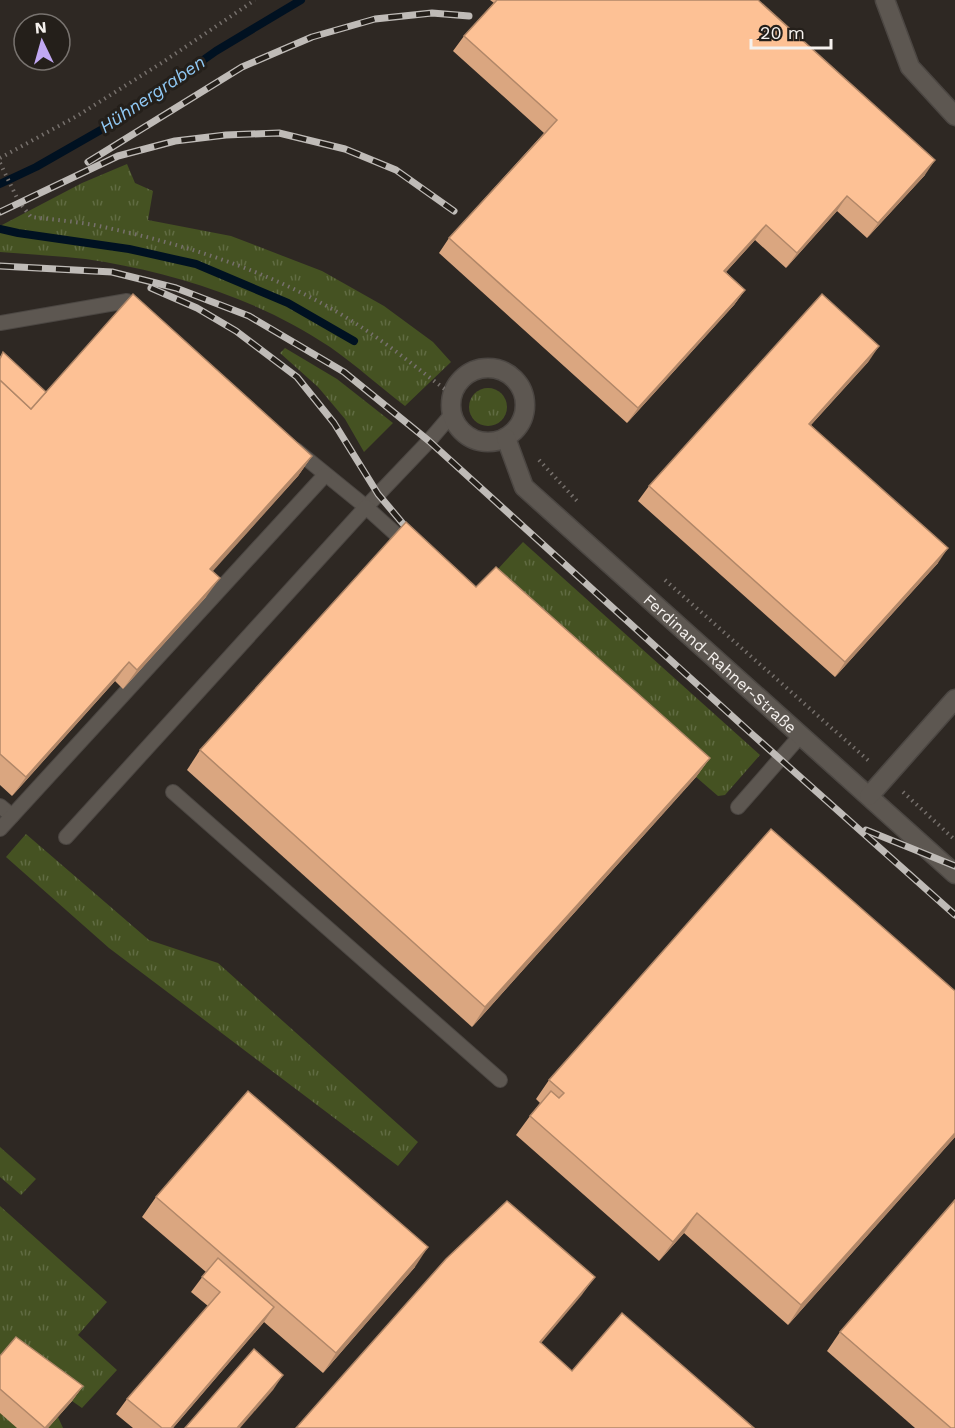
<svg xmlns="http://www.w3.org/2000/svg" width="955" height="1428" viewBox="0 0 955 1428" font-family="'Work Sans',sans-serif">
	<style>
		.grass { fill: url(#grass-tufts) }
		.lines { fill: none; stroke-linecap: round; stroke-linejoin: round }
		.stream { stroke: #001121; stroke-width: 8 }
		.lane-casing { stroke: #4c4743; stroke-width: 16 }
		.street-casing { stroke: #4c4743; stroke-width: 21 }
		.path { stroke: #76706c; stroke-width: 4; stroke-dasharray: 1.5 4.5; stroke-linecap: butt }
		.lane { stroke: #5d5751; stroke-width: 14 }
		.street { stroke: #5d5751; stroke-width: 18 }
		.rail-casing { stroke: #bfbbb7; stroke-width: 7 }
		.rail { stroke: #241f1a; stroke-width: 4.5; stroke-dasharray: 14; stroke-linecap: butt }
		.wall { fill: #daa680 }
		.shaded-wall { fill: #b18768 }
		.building { fill: #fdc195; stroke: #b18768; stroke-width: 1.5 }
		.labels { text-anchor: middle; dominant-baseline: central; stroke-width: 6; stroke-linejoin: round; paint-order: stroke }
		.street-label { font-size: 16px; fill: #f5f1ee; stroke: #241f1a }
		.water-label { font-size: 18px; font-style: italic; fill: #90c9f5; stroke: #241f1a }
	</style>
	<defs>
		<pattern id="grass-tufts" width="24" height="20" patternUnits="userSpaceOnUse" patternTransform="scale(1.5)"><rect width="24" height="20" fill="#455222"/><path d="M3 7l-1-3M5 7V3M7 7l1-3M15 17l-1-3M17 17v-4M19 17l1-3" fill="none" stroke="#606b42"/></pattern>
	</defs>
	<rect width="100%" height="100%" fill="#2e2823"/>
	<!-- grass -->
	<g class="grass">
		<path d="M127,164L135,183L153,191L148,220L231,236L322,271L384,306L433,342L451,362L405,406C380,387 356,365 330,347C263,302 184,276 105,262C70,256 35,255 0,252V226L82,183Z"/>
		<polygon points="285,348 337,379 393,423 364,452 345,419 318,387 280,353"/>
		<circle cx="488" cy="407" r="19"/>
		<polygon points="523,542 760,755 725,795 718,796 696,777 482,586"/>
		<polygon points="26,834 149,940 218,963 418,1142 398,1166 109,948 6,857"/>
		<polygon points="0,1147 36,1179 21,1195 0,1177"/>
		<polygon points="0,1206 107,1302 78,1335 117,1370 82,1408 72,1401 58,1417 63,1428 0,1428"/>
	</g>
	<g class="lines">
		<!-- stream -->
		<g class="stream">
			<polyline points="0,184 36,167 120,119 216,51 301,0"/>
			<polyline points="0,229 18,233 129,249 196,264 288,303 354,341"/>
		</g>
		<!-- lane casing -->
		<g class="lane-casing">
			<g id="lane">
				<polyline points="0,323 127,301 139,312"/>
				<polyline points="296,450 366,507 429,441 452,414"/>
				<polyline points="173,792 500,1080"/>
				<polyline points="0,806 12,816"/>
				<polyline points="738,807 801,735"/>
				<polyline points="0,829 325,475"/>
				<polyline points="66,837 366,507 409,546"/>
			</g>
		</g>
		<!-- street casing -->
		<g class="street-casing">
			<g id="street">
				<polyline points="885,0 910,67 955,116"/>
				<circle cx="488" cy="405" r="37"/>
				<path id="s1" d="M506,438L524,487L955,874"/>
				<polyline points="869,796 955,699"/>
			</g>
		</g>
		<!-- path -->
		<g class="path">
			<polyline points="0,158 77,116 163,62 255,0"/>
			<path d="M0,163L19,202L31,217C57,220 83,222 108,228C200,248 292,279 370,333C397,351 423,373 450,393"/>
			<polyline points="539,460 577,501"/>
			<polyline points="665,580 870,762"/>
			<polyline points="903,792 955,840"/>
		</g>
		<!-- lane -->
		<use href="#lane" class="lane"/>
		<!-- street -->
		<use href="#street" class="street"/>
		<!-- rail casing -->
		<g class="rail-casing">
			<g id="rail">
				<polyline points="88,162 242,67 312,37 375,19 432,13 469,16"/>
				<polyline points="0,212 118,156 175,141 226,135 279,133 345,149 396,170 454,211"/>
				<polyline points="0,266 112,272 176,288 249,316 344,372 429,441 753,735 955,915"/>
				<polyline points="151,288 197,308 236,331 297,377 334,423 378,494 415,538"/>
				<polyline points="866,830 955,866"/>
			</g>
		</g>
		<!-- rail -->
		<use href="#rail" class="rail"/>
	</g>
	<!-- wall -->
	<g class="wall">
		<polygon points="490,0 758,0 925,175 867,238 837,211 786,268 755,240 726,272 745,290 734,305 627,423 439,253 449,238 544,133 453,51 464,36 494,3"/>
		<polygon points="3,352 46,392 312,456 298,476 212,571 206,597 123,689 115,681 12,796 0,785 0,357"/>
		<polygon points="869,361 811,425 938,563 835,677 638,501 649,486"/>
		<polygon points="200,750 710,758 696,777 472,1027 187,770"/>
		<polygon points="955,991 955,1137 788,1325 684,1233 659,1261 516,1135 530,1116 540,1103 536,1099 549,1080"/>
		<polygon points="156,1197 415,1267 323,1373 264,1322 173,1428 133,1428 116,1414 127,1399 208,1306 191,1292 206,1272 142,1217"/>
		<polygon points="840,1332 955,1428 915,1428 827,1351"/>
		<polygon points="0,1356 83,1386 72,1401 48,1428 17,1428 0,1413"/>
	</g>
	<!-- shaded-wall -->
	<g class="shaded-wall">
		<polygon points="935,160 925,175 867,238 878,223"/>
		<polygon points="847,196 837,211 786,268 797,253"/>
		<polygon points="766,225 755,240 713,286 724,271"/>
		<polygon points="745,290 734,305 627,423 638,408"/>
		<polygon points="879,346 869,361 798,439 809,424"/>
		<polygon points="312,456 298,476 197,589 210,569"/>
		<polygon points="948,548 938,563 835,677 845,662"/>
		<polygon points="220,578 206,597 123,689 137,670"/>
		<polygon points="129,662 115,681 12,796 26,777"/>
		<polygon points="710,758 696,777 472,1027 485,1007"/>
		<polygon points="955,1133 955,1137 788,1325 801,1305"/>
		<polygon points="697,1213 684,1233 659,1261 673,1242"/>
		<polygon points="428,1247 415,1267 323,1373 336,1353"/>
		<polygon points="595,1277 581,1296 526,1361 540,1342"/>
		<polygon points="274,1307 264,1322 173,1428 171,1428"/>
		<polygon points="283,1375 273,1390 240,1428 237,1428"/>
		<polygon points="83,1386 72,1401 48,1428 45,1428"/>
	</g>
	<!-- building -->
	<g class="building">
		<polygon points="497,0 758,0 935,160 878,223 847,196 797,253 766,225 724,271 745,290 638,408 449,238 557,120 464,36"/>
		<polygon points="133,294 312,456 210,569 220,578 137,670 129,662 26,777 0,754 0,380 31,409"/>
		<polygon points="822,294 879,346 809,424 948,548 845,662 649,486"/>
		<polygon points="3,352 46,392 31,409 0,380 0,359"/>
		<polygon points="406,522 476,587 496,567 710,758 485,1007 200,750"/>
		<polygon points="771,829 955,991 955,1133 801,1305 697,1213 673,1242 530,1116 551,1091 559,1098 564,1093 549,1080"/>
		<polygon points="248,1091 428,1247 336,1353 156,1197"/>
		<polygon points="955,1200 955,1428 951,1428 840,1332"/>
		<polygon points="507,1201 595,1277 540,1342 572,1371 622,1313 754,1428 296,1428 446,1259"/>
		<polygon points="218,1258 274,1307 171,1428 162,1428 127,1399 220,1292 202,1277"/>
		<polygon points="16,1337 83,1386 45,1428 0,1389 0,1356"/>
		<polygon points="254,1349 283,1375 237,1428 185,1428"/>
	</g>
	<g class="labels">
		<!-- street labels -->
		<g class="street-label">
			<text stroke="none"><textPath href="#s1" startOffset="316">Ferdinand-Rahner-Straße</textPath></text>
		</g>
		<!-- water labels -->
		<g class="water-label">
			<text transform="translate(152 94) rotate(-34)">Hühnergraben</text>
		</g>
	</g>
	<!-- north arrow -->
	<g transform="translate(42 42) rotate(355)"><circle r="28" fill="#241f1a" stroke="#78736f" stroke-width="1.5"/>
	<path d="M0-4.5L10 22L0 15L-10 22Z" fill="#c1a8f3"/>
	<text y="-9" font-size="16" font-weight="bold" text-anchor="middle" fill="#f5f1ee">N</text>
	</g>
	<!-- scale -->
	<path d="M751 39v9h80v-9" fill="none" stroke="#f5f1ee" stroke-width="3"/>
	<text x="760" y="39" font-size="18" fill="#f5f1ee" stroke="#241f1a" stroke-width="4.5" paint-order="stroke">20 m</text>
</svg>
